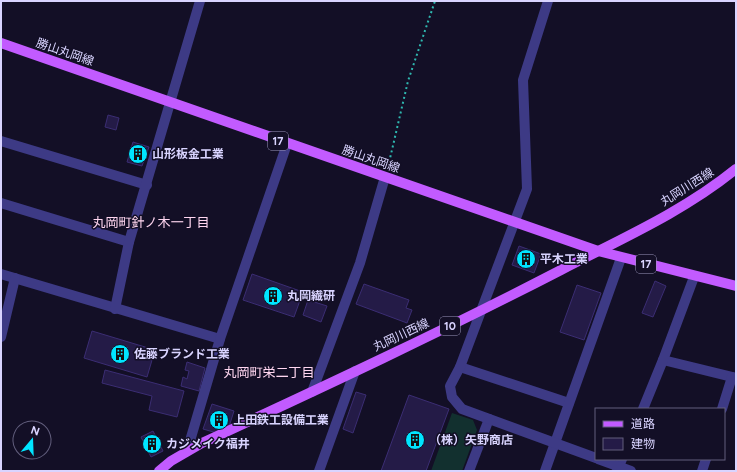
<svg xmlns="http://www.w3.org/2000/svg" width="737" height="472" viewBox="0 0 737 472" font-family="Figtree,'Noto Sans JP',sans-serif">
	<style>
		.green { fill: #12302f }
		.building { fill: #241b47; stroke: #3b2d73 }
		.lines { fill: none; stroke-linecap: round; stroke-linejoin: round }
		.path { stroke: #2fb8b0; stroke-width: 2; stroke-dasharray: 2 3; stroke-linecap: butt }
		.minor { stroke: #3d3a85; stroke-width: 10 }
		.tertiary { stroke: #3d3a85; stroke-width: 10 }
		.primary { stroke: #c25bff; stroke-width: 10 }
		.labels { text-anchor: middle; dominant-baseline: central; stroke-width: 3; stroke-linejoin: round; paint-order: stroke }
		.shield { fill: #130f26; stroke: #9e99be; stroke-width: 1 }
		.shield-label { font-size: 11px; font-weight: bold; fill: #d9d4ff }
		.street-label { font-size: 12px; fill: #d9d4ff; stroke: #130f26 }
		.poi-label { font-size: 12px; font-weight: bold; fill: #d9d4ff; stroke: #130f26; text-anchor: start }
		.neighbourhood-label { font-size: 13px; fill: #ffd6f0; stroke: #130f26 }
	</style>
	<rect width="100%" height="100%" fill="#130f26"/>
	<!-- green -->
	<polygon class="green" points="452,413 473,420 477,430 462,471 431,471"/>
	<!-- building -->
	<g class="building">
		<polygon points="108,115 119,118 116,130 105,127"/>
		<polygon points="133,142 149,147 142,166 127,162"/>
		<polygon points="519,246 541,254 534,273 512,265"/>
		<polygon points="252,274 303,292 294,317 243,300"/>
		<polygon points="655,281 666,286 653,317 642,313"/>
		<polygon points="364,284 409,300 406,308 412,310 407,323 356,304"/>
		<polygon points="577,285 601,293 584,340 560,332"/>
		<polygon points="308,300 327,306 321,322 303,315"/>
		<polygon points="92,331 155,350 147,377 84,358"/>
		<polygon points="187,362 205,368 199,391 181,386 183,377 187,379 189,371 185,370"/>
		<polygon points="105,370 184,391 177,417 149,410 152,396 102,383"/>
		<polygon points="356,392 366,395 353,433 343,429"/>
		<polygon points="409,395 449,409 426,471 381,471"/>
		<polygon points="212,404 234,411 228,430 217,433 203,429"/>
		<polygon points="153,431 163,451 151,457 141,437"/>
	</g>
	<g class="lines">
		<!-- path -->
		<polyline class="path" points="388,167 408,81 435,1"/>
		<!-- minor -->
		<g class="minor">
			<polyline points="1,141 147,185"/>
			<polyline points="1,203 129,242"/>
			<polyline points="1,274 220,339 187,451"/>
			<polyline points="115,309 129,242 200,1"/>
			<polyline points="481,311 527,189 523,80 548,1"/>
			<polyline points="1,337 15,278"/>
			<polyline points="220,339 287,144"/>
			<polyline points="663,360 736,378"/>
			<polyline points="460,367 569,403"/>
			<polyline points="312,392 360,263 385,177"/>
			<polyline points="643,409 663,360 694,277"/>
			<polyline points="722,409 732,377"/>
			<polyline points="319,471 355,371"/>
			<polyline points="469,471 489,419"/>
			<polyline points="545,471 621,258"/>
			<polyline points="617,471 622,459"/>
			<polyline points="702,471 706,459"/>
		</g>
		<!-- tertiary -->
		<g class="tertiary">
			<polyline points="481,311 460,367 450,386 452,397 462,409 596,458"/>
			<polyline points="598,459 631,471"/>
		</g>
		<!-- primary -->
		<g class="primary">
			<polyline points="1,43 598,251 736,286"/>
			<path d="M159,471L171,461L202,443C323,387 443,331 561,270C621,239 683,212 736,169"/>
		</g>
	</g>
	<!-- icons -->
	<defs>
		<g id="building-disc" transform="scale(1)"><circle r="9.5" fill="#00e5ff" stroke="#130f26"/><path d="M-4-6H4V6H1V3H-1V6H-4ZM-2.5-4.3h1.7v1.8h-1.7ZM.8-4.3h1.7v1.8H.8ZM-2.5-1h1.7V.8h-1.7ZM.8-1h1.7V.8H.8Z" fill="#111"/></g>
	</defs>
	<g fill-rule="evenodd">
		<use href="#building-disc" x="138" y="154"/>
		<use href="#building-disc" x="526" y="259"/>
		<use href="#building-disc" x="273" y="296"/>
		<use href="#building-disc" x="120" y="354"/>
		<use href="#building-disc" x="219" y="420"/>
		<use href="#building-disc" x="415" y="440"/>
		<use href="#building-disc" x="152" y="444"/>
	</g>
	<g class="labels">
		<!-- shield labels -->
		<g class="shield">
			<rect x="268" y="132" width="20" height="18" rx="3"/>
			<rect x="636" y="255" width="20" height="18" rx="3"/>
			<rect x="440" y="317" width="20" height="18" rx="3"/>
		</g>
		<g class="shield-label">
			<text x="278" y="141">17</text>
			<text x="646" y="264">17</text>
			<text x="450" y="326">10</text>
		</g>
		<!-- street labels -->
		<g class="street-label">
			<text transform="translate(65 52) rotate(19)">勝山丸岡線</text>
			<text transform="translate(371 159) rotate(19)">勝山丸岡線</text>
			<text transform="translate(687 187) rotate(-32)">丸岡川西線</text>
			<text transform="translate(401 335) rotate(-25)">丸岡川西線</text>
		</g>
		<!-- poi labels -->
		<g class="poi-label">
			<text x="152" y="154">山形板金工業</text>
			<text x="540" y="259">平木工業</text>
			<text x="287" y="296">丸岡繊研</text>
			<text x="134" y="354">佐藤ブランド工業</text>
			<text x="233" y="420">上田鉄工設備工業</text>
			<text x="429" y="440">（株）矢野商店</text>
			<text x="166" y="444">カジメイク福井</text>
		</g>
		<!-- neighbourhood labels -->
		<g class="neighbourhood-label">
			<text x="151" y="222">丸岡町針ノ木一丁目</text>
			<text x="269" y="372">丸岡町栄二丁目</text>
		</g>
	</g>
	<!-- border -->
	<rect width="737" height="472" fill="none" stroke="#d9d4ff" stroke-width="4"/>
	<!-- legend -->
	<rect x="595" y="408" width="130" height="52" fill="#130f26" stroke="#625e7d"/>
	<rect x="603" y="421" width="20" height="6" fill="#c25bff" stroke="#625e7d"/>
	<text x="631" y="428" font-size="12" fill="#d9d4ff">道路</text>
	<rect x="603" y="438" width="20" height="12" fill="#241b47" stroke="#625e7d"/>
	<text x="631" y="448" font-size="12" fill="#d9d4ff">建物</text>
	<!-- north arrow -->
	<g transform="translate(32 440) rotate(19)"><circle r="19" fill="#130f26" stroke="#625e7d"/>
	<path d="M0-3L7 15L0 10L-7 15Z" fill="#00e5ff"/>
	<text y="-6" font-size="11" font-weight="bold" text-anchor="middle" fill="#d9d4ff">N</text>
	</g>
</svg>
